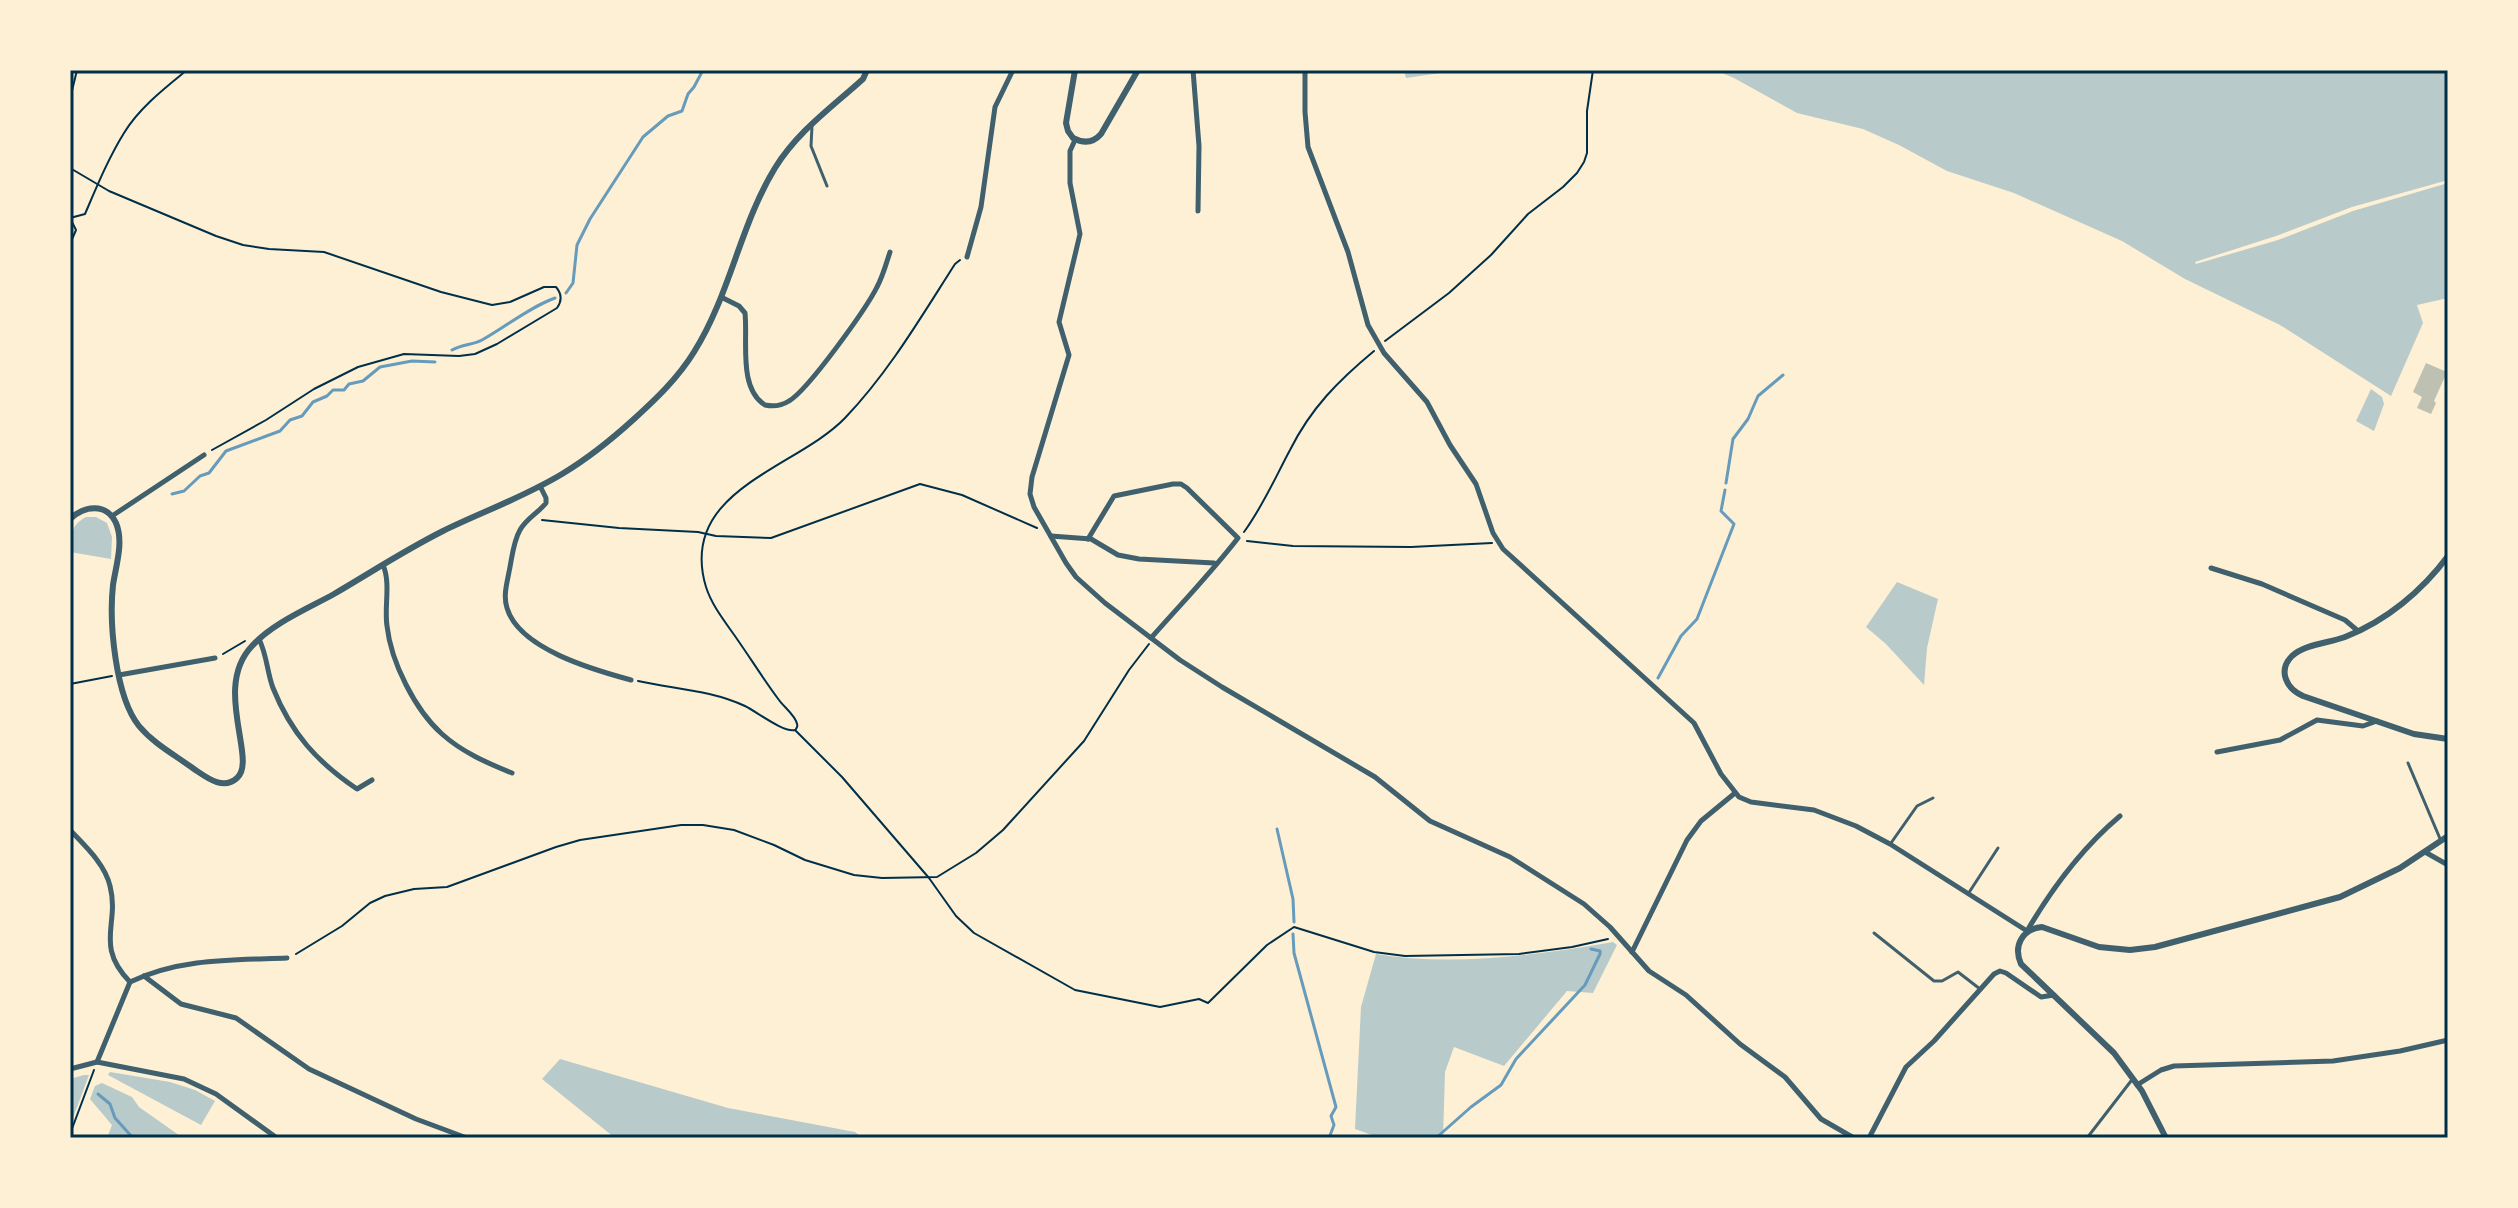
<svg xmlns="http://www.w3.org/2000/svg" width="2518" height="1208" viewBox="0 0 2518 1208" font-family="'Roboto Serif',serif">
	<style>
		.green { fill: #b9caca }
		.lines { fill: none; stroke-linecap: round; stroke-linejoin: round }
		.stream { stroke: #669bbc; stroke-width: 3 }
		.building { fill: #bec0b2 }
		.path { stroke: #003049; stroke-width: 2 }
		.service { stroke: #3f606c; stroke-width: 3 }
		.minor { stroke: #3f606c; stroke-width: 5 }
		.tertiary { stroke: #3f606c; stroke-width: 6 }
		.neatline { fill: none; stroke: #003049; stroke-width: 3 }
	</style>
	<rect width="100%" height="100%" fill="#fdf0d5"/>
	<!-- green -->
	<g class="green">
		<polygon points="1404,70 1461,70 1406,78"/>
		<polygon points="1715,70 2448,70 2448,180 2352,207 2276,236 2195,262 2196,264 2278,240 2353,211 2448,183 2448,298 2417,305 2423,323 2391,396 2280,325 2185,279 2122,241 2014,193 1947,171 1899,145 1863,129 1797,113 1734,78"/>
		<polygon points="2371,389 2382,397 2384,404 2374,431 2356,421"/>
		<path d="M86,517H96L107,523L112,537L111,559L70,552C70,536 71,525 86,517Z"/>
		<polygon points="1897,582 1938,599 1927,648 1924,685 1886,644 1866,627"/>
		<path d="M1613,942L1617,945L1593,993L1567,991L1504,1066L1454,1047L1445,1072L1443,1138H1380L1355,1129L1361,1007L1376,954C1452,967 1538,955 1613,942Z"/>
		<polygon points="560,1059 728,1108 855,1132 863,1138 615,1138 542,1079"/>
		<polygon points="110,1072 170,1082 195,1090 215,1101 201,1125 108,1075"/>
		<polygon points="84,1075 89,1075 70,1126 70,1079"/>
		<polygon points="102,1083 132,1097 139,1107 183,1138 107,1138 112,1125 90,1099 95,1086"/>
	</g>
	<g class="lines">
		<!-- stream -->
		<g class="stream">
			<polyline points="566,293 573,283 577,245 590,219 643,137 668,116 682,111 688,94 694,87 703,70"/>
			<path d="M452,350C462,344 473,345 482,340C507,326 528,308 555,298"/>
			<polyline points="1726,483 1733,439 1748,419 1758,396 1783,375"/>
			<polyline points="172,494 184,491 200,476 209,473 226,451 280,431 290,420 302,416 313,402 327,396 333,390 344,390 349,384 363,381 380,367 412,361 435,362"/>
			<polyline points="1658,678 1681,636 1697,619 1734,524 1721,511 1725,490"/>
			<polyline points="1277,829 1293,899 1294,922"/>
			<polyline points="1293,934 1294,953 1336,1107 1331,1116 1334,1125 1329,1138"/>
			<polyline points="98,1094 110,1104 115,1118 133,1138"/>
			<polyline points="1436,1138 1471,1107 1501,1085 1516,1059 1585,985 1600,954 1600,951 1591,949"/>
		</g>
	</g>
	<!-- building -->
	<polygon class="building" points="2426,363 2447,372 2434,401 2436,403 2431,414 2417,408 2422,397 2413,392"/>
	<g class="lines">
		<!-- path -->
		<g class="path">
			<polyline points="70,99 77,70"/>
			<path d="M70,168L109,191L216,236L243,245L269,249L324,252L441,292L492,305L510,302L544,287H556C562,294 562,301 557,308L497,344L475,354L459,356L404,354L358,367L314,389L266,420L212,450"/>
			<path d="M70,218L85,214C97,186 108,159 124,133C139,108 165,88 187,70"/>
			<polyline points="70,244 76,230 71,220"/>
			<polyline points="1385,341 1449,293 1491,255 1528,214 1563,187 1577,173 1584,162 1587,153 1587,111 1593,70"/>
			<polyline points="542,520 619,528 698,532 716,536 771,538 920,484 962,495 1037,528"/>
			<path d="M1244,532C1263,506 1275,478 1290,450C1311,408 1338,381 1374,351"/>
			<polyline points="1247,541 1293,546 1411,547 1492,543"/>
			<polyline points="223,654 245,641"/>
			<path d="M638,681C674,689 711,690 745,706C757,712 784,733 795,730L842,777L929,878L956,916L974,933L1075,990L1160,1007L1199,999L1208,1003L1267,945L1294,927L1374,952L1405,956L1519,954L1572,947L1608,939"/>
			<polyline points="70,684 112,676"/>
			<path d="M796,729C797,727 798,726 797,724C796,716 783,706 779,700C764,680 751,659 737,639C726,623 712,606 706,587C677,490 796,469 845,418C889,372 921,317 955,264L960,260"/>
			<polyline points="296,954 342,926 370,903 385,896 414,889 447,887 556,847 580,840 681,825 703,825 734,830 774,845 805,860 854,875 882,878 937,877 976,853 1003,830 1084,741 1129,670 1149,644"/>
			<polyline points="70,1134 94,1070"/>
		</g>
		<!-- service -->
		<g class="service">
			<polyline points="812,126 811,146 827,186"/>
			<polyline points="2408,763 2441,841"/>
			<polyline points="1891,843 1917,806 1933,798"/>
			<polyline points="1968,894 1998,848"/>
			<polyline points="1874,933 1934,981 1942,981 1958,972 1980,989"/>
			<polyline points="2087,1138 2131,1081"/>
		</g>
		<!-- minor -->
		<g class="minor">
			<polyline points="1193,70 1199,146 1198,211"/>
			<path d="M1305,70V112L1308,147L1348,252L1368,325L1384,353L1427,402L1450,445L1476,484L1493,533L1503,549L1694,723L1721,774L1739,797L1751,802L1814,810L1856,826L1890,844L2027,931C2051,890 2083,847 2120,816"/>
			<polyline points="1075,140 1070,151 1070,183 1080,234 1059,322 1069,355 1032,477 1030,494 1034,507 1066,563 1076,577 1105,603 1180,660 1222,687 1375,777 1430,821 1510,857 1584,904 1610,927 1649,971 1686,995 1740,1044 1785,1077 1821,1119 1854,1138"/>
			<polyline points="967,257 981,207 995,107 1013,70"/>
			<path d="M721,297L739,306L745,313C748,341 738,388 765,405C774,407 781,406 789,401C808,390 866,309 877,287C883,276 886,264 890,252"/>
			<path d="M540,486L546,498V503C538,513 526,519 520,530C513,542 512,558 509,572C507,583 503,596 507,608C519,649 594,670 631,680"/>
			<polyline points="112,516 204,455"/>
			<polyline points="1051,536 1091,539 1118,555 1139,559 1214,563"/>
			<path d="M1088,539L1114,496L1173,484H1181L1187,488L1238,538C1211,573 1181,604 1151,638"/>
			<path d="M383,565C391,583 384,607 387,626C391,662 415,710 442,734C462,752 487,763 512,773"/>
			<polyline points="2211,568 2262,584 2345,620 2358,631"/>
			<path d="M259,639C267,655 267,672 273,688C291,733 317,762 357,789L372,780"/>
			<polyline points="119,675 215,658"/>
			<polyline points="2217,752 2280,740 2317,720 2363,726 2377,721"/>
			<path d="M70,830C85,846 105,864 110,886C120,924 94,945 130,982"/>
			<polyline points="2425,852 2448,865"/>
			<polyline points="1632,952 1687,840 1701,821 1735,793"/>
			<polyline points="144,976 181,1004 236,1018 309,1069 416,1119 467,1138"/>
			<path d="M130,982C180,958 233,960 287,958"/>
			<polyline points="97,1062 130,982"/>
			<polyline points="70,1069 97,1062 184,1079 216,1094 277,1138"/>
			<polyline points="2137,1085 2161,1070 2174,1066 2333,1061 2400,1051 2448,1040"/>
			<polyline points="1869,1138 1906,1067 1934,1041 1994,974 2000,971 2006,973 2041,997 2054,995"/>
		</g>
		<!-- tertiary -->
		<g class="tertiary">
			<path d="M1075,70L1066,123L1068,131L1073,138C1084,144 1093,143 1101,134L1138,70"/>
			<path d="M70,519C84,506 106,502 116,523C124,542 116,565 113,585C109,622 115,696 139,726C154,744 175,755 194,769C206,777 223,791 237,778C258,760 212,688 252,646C273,623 307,609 334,594C370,573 405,550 443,531C482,512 524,497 562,474C587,459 612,439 634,419C656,399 678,378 694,352C730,295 740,225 775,168C798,131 831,108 863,79L867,70"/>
			<path d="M2448,556C2422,591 2386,621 2345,637C2329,643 2305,644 2292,656C2277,671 2287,689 2303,696L2414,734L2448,739"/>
			<path d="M2166,1138L2142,1091L2114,1053L2021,964C2013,946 2022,929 2042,927L2099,947L2130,950L2155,947L2340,897L2400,868L2448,836"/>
		</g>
	</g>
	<!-- border -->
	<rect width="2518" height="1208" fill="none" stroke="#fdf0d5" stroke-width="144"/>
	<rect x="72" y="72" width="2374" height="1064" class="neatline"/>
</svg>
